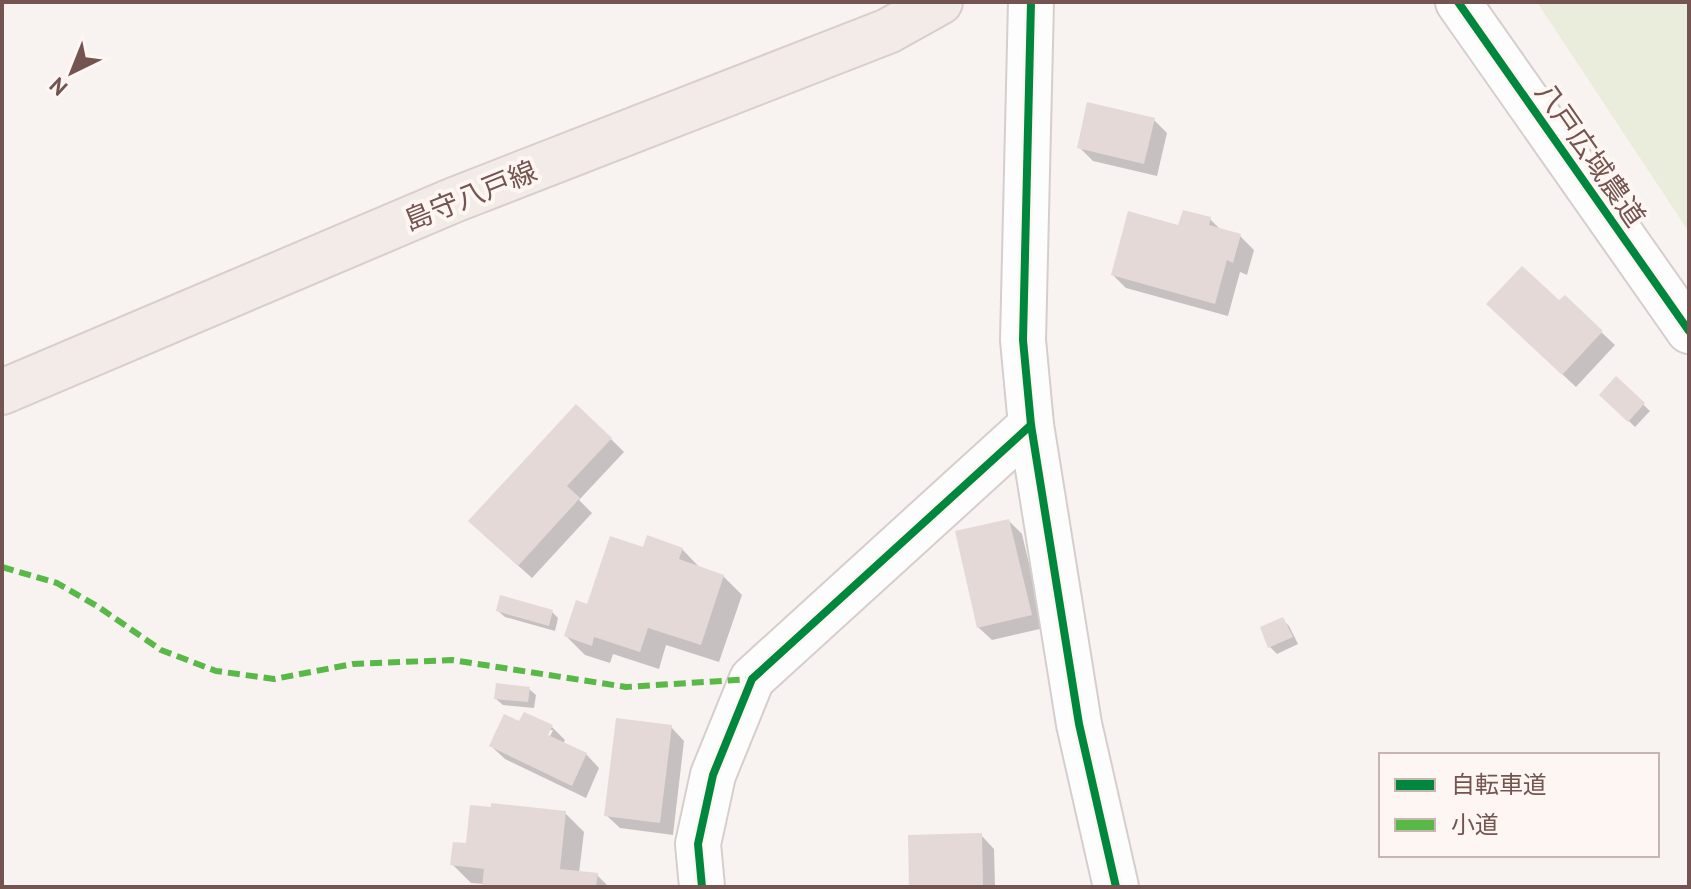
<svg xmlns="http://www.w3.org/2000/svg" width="1691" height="889" viewBox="0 0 1691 889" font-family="'PT Sans','Noto Sans JP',sans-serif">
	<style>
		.green { fill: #eaecdc }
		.shadow { fill: #0003; fill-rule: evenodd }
		.building { fill: #e4d9d7 }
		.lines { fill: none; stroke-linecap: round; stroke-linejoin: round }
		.minor-casing { stroke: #d6cecc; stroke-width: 48 }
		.major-casing { stroke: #d9cecc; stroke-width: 48 }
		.minor { stroke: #fefdfd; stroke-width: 44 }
		.major { stroke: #f2ebe8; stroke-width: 44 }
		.quiet { stroke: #58b947; stroke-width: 6; stroke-dasharray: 12 6; stroke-linecap: butt }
		.cycleway-casing { stroke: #fef6f2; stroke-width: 13 }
		.cycleway { stroke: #00873e; stroke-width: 8 }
		.labels { text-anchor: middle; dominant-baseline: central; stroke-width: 8; stroke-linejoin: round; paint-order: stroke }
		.street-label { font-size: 28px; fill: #745450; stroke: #fef6f2 }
	</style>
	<rect width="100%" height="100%" fill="#f8f2f0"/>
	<!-- green -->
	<polygon class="green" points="1537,2 1689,2 1689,232"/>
	<!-- shadow -->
	<g class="shadow">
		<polygon points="1154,120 1167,133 1157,176 1093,161 1079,147"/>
		<polygon points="1210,219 1221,230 1240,236 1254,250 1247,275 1240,272 1228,316 1126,288 1113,275 1180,228"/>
		<polygon points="1565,298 1615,345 1576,387 1502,318 1560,303"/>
		<polygon points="1616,379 1650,411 1635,427 1602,395"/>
		<polygon points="611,439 624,452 579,500 592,513 532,578 484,535"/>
		<polygon points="1009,521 1022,534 1044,628 992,640 978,627"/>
		<polygon points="682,549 701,569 723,576 742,595 719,662 666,645 659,669 613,654 610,663 585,655 566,636 589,606 644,550"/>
		<polygon points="498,611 552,612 558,618 555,631 505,617"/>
		<polygon points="1283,620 1289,626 1298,644 1277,654 1270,647 1262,629"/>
		<polygon points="529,689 536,695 534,708 503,705 496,699"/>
		<path d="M520,724L552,727L565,740L563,744L586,754L599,768L586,798L505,759L491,746ZM548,730H553L546,745Z"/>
		<polygon points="671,727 684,741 673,835 620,828 606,815"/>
		<polygon points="565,813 584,832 579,873 597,875 609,887 484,887 484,884 471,883 452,864 468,845"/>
		<polygon points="981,835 994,849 995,887 911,887"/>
	</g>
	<!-- building -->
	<g class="building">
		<polygon points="1087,102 1155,118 1144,164 1077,148"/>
		<polygon points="1183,210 1211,217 1209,225 1241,234 1233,263 1227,260 1215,304 1111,275 1128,211 1178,225"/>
		<polygon points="1522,266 1559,300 1565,295 1603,331 1562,375 1486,304"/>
		<polygon points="1616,376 1645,403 1628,422 1599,395"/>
		<polygon points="576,404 612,438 567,486 580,498 518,566 468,521"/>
		<polygon points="1009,519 1032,615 977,628 955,531"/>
		<polygon points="647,535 683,548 679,559 724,575 701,645 648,628 640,652 594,637 592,646 564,636 576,600 587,604 610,536 643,547"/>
		<polygon points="500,595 553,610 549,626 496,611"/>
		<polygon points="1283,617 1293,637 1268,648 1260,627"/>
		<polygon points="496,683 530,687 528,702 494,699"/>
		<polygon points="524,712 553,725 548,735 587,753 572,786 489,746 504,714 519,721"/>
		<polygon points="616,718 672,725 660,823 604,816"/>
		<polygon points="491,803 566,811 560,869 598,873 596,887 482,887 484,869 450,865 453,842 466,843 470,805 491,807"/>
		<polygon points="982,833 983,887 909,887 908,835"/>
	</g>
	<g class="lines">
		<!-- minor casing -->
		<g class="minor-casing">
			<g id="minor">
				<polyline points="1031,2 1023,340 1031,425 1079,724 1116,887"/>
				<polyline points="1458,2 1689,331"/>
				<polyline points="702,887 698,844 713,775 752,679 1031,425"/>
			</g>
		</g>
		<!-- major casing -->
		<g class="major-casing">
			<polyline id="major" points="2,392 454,200 888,31 940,2"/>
		</g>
		<!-- minor -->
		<use href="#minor" class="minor"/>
		<!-- major -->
		<use href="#major" class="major"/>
		<!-- quiet -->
		<polyline class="quiet" points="2,567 57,583 97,606 161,650 216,671 274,679 353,664 452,660 626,687 752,679"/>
		<!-- cycleway casing -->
		<g class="cycleway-casing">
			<g id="cycleway">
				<polyline points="1031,2 1023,340 1031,425 1079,724 1116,887"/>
				<polyline points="1458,2 1689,331"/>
				<polyline points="702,887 698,844 713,775 752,679 1031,425"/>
			</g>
		</g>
		<!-- cycleway -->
		<use href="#cycleway" class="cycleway"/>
	</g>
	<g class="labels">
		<!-- street labels -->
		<g class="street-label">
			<text transform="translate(1591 154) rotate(55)">八戸広域農道</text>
			<text transform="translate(470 195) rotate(-22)">島守八戸線</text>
		</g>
	</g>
	<!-- border -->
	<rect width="1691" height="889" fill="none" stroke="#745450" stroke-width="8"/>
	<!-- legend -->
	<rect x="1379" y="753" width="280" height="104" fill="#fef6f2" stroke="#c7b5b1" stroke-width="2"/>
	<rect x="1395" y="779" width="40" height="12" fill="#00873e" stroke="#c7b5b1" stroke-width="2"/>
	<text x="1451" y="793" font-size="24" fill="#745450">自転車道</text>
	<rect x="1395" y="819" width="40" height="12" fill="#58b947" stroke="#c7b5b1" stroke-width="2"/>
	<text x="1451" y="833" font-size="24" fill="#745450">小道</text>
	<!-- north arrow -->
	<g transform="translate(72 72) rotate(223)" stroke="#fef6f2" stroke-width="6" paint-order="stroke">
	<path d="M0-6L14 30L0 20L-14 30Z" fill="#745450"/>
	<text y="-12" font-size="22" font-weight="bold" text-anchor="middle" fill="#745450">N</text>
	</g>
</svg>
